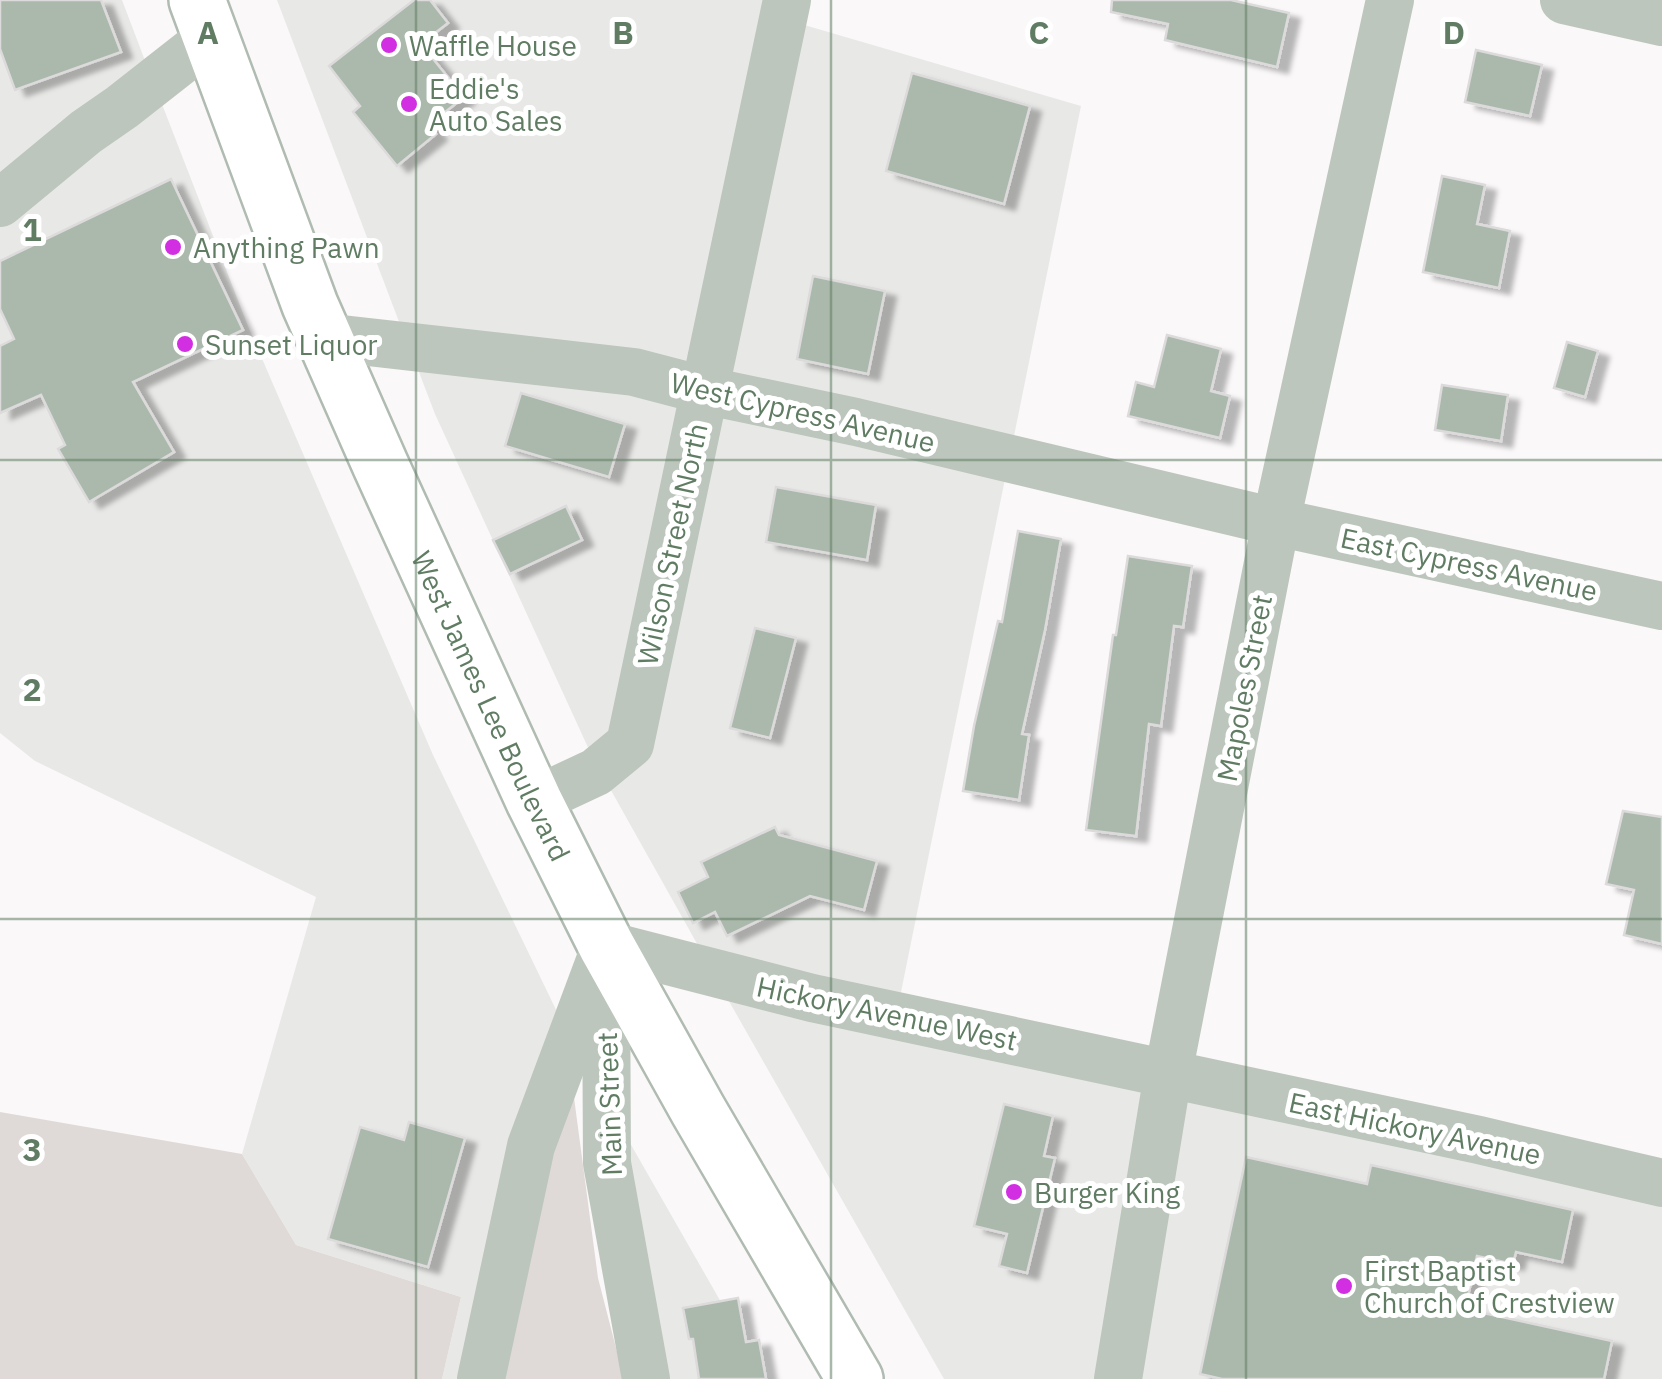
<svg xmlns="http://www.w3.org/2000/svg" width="1662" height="1379" viewBox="0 0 1662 1379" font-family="'IBM Plex Sans',sans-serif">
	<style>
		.built { fill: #e8e9e7 }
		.green { fill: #dfdad7 }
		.building { fill: #aab9ac; stroke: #dcdadb; stroke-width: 2.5; filter: url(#shadow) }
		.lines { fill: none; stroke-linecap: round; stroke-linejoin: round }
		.major-casing { stroke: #b0bbb2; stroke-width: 60 }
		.minor { stroke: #bcc6bd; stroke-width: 48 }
		.major { stroke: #fff; stroke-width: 55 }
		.grid { fill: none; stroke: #607d64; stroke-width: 2.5; stroke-opacity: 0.55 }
		.poi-dot { fill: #d22fe3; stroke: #fff; stroke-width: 4 }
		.labels { text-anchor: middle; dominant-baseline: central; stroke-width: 10; stroke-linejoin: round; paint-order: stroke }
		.poi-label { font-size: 28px; fill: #607d64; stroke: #fff; text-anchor: start }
		.street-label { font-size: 28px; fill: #607d64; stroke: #fff }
		.grid-label { font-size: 32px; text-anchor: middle; font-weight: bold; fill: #607d64; stroke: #fff; stroke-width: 10; stroke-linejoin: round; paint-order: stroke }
	</style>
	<defs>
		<filter id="shadow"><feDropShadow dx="11" dy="6" stdDeviation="2.5" flood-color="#0004"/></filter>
	</defs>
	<rect width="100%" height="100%" fill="#faf8f9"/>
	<!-- built -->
	<g class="built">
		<polygon points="0,0 122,0 147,66 0,180"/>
		<polygon points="277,0 768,0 690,366 401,327"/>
		<polygon points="801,24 1081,106 1013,441 725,375"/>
		<polygon points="160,99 248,326 433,755 560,1018 462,1379 442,1379 461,1297 296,1245 242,1154 316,897 35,761 0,733 0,225"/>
		<polygon points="417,367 628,391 682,404 614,735 591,754 435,414"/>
		<polygon points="718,412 1005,479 900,997 700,949 608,785"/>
		<polygon points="726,996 1147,1089 1099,1379 944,1379"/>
		<polygon points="1183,1097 1662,1203 1662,1379 1137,1379"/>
		<polygon points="626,1136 765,1379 666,1379"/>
	</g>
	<!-- green -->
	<g class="green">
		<polygon points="573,1090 598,1278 624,1379 489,1379 511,1267"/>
		<polygon points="0,1112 242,1154 296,1245 461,1297 442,1379 0,1379"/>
	</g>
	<!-- building -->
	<g class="building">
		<polygon points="0,0 101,0 121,52 15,90 0,49"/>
		<polygon points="414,0 430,0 448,23 421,44 464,97 429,125 436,134 397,166 353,112 360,106 329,66"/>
		<polygon points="1112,0 1231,0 1289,13 1277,67 1165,40 1168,24 1111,12"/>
		<polygon points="1476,50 1542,65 1530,116 1465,102"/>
		<polygon points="912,73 1030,106 1004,204 886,171"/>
		<polygon points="1442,176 1485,185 1477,224 1510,231 1499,288 1423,272"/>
		<polygon points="171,179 243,330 133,382 174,452 89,502 58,449 65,445 41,395 0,413 0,346 14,339 0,309 0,261"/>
		<polygon points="813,276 885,291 868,374 797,359"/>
		<polygon points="1167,335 1221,349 1211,391 1230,396 1220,438 1128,416 1136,382 1154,387"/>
		<polygon points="1567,342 1598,351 1585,397 1554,388"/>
		<polygon points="1442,385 1508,395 1501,441 1435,430"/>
		<polygon points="521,393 625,424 609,477 505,446"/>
		<polygon points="776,487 876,505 867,560 766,542"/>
		<polygon points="566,506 582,540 510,574 493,540"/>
		<polygon points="1018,531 1061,539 1045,630 1022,734 1029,735 1019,800 963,791 974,726 998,621 1002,622"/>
		<polygon points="1128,556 1192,566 1183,627 1174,626 1161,726 1149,724 1136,836 1086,830 1113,635 1116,635"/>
		<polygon points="755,628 796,638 770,738 730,728"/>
		<polygon points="1623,811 1662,817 1662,944 1624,935 1634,890 1606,884"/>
		<polygon points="775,827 779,835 877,861 864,910 810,896 727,936 715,912 693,923 678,892 708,877 701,862"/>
		<polygon points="1004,1104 1053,1116 1044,1156 1055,1158 1027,1273 999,1266 1007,1234 974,1226"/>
		<polygon points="409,1122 465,1138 428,1267 328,1239 360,1127 404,1140"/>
		<polygon points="1246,1157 1367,1184 1371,1165 1573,1210 1562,1262 1516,1252 1513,1264 1477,1256 1465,1309 1612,1341 1604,1379 1222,1379 1200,1374"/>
		<polygon points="738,1298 746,1342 759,1340 766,1379 699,1379 693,1339 689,1339 683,1308"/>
	</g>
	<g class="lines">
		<!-- major casing -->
		<g class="major-casing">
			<g id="major">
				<path id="s1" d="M197,0L310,305L380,464L534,801L606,945L698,1110L855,1379"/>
			</g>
		</g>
		<!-- minor -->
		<g class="minor">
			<polyline points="1564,0 1662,22"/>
			<polyline points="0,203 86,132 122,107 210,38"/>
			<polyline points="324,337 634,372 703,390 856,422 1276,522 1662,606"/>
			<polyline points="534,801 596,772 630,744 787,0"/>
			<polyline points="606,945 812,998 1479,1140 1662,1183"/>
			<polyline points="606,976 607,1163 646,1379"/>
			<polyline points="481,1379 531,1146 606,945"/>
			<polyline points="1118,1379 1168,1074 1276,522 1390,0"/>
		</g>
		<!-- major -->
		<use href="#major" class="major"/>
	</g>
	<!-- grid -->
	<path class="grid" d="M416,0V1379M831,0V1379M1246,0V1379M0,460H1662M0,919H1662"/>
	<!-- markers -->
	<g class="poi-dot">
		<circle cx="389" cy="45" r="10"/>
		<circle cx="409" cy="104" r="10"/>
		<circle cx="173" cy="247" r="10"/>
		<circle cx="185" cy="344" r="10"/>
		<circle cx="1014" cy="1192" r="10"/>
		<circle cx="1344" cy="1286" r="10"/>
	</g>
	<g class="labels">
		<!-- poi labels -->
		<g class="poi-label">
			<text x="409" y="45">Waffle House</text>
			<text x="429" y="88">Eddie's<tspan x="429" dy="32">Auto Sales</tspan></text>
			<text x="193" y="247">Anything Pawn</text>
			<text x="205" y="344">Sunset Liquor</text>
			<text x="1034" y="1192">Burger King</text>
			<text x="1364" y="1270">First Baptist<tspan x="1364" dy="32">Church of Crestview</tspan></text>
		</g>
		<!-- street labels -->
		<g class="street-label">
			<text transform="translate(803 412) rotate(13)">West Cypress Avenue</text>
			<text transform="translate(672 544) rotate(-78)">Wilson Street North</text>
			<text transform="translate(1469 564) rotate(12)">East Cypress Avenue</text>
			<text transform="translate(1244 688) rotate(-79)">Mapoles Street</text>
			<text stroke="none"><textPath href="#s1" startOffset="765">West James Lee Boulevard</textPath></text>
			<text transform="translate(887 1013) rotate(12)">Hickory Avenue West</text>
			<text transform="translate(609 1104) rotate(-92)">Main Street</text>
			<text transform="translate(1415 1128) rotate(12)">East Hickory Avenue</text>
		</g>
	</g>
	<g class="grid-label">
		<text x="208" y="44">A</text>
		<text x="623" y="44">B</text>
		<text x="1039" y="44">C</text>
		<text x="1454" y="44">D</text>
		<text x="32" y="241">1</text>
		<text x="32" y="701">2</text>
		<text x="32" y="1161">3</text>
	</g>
</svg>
